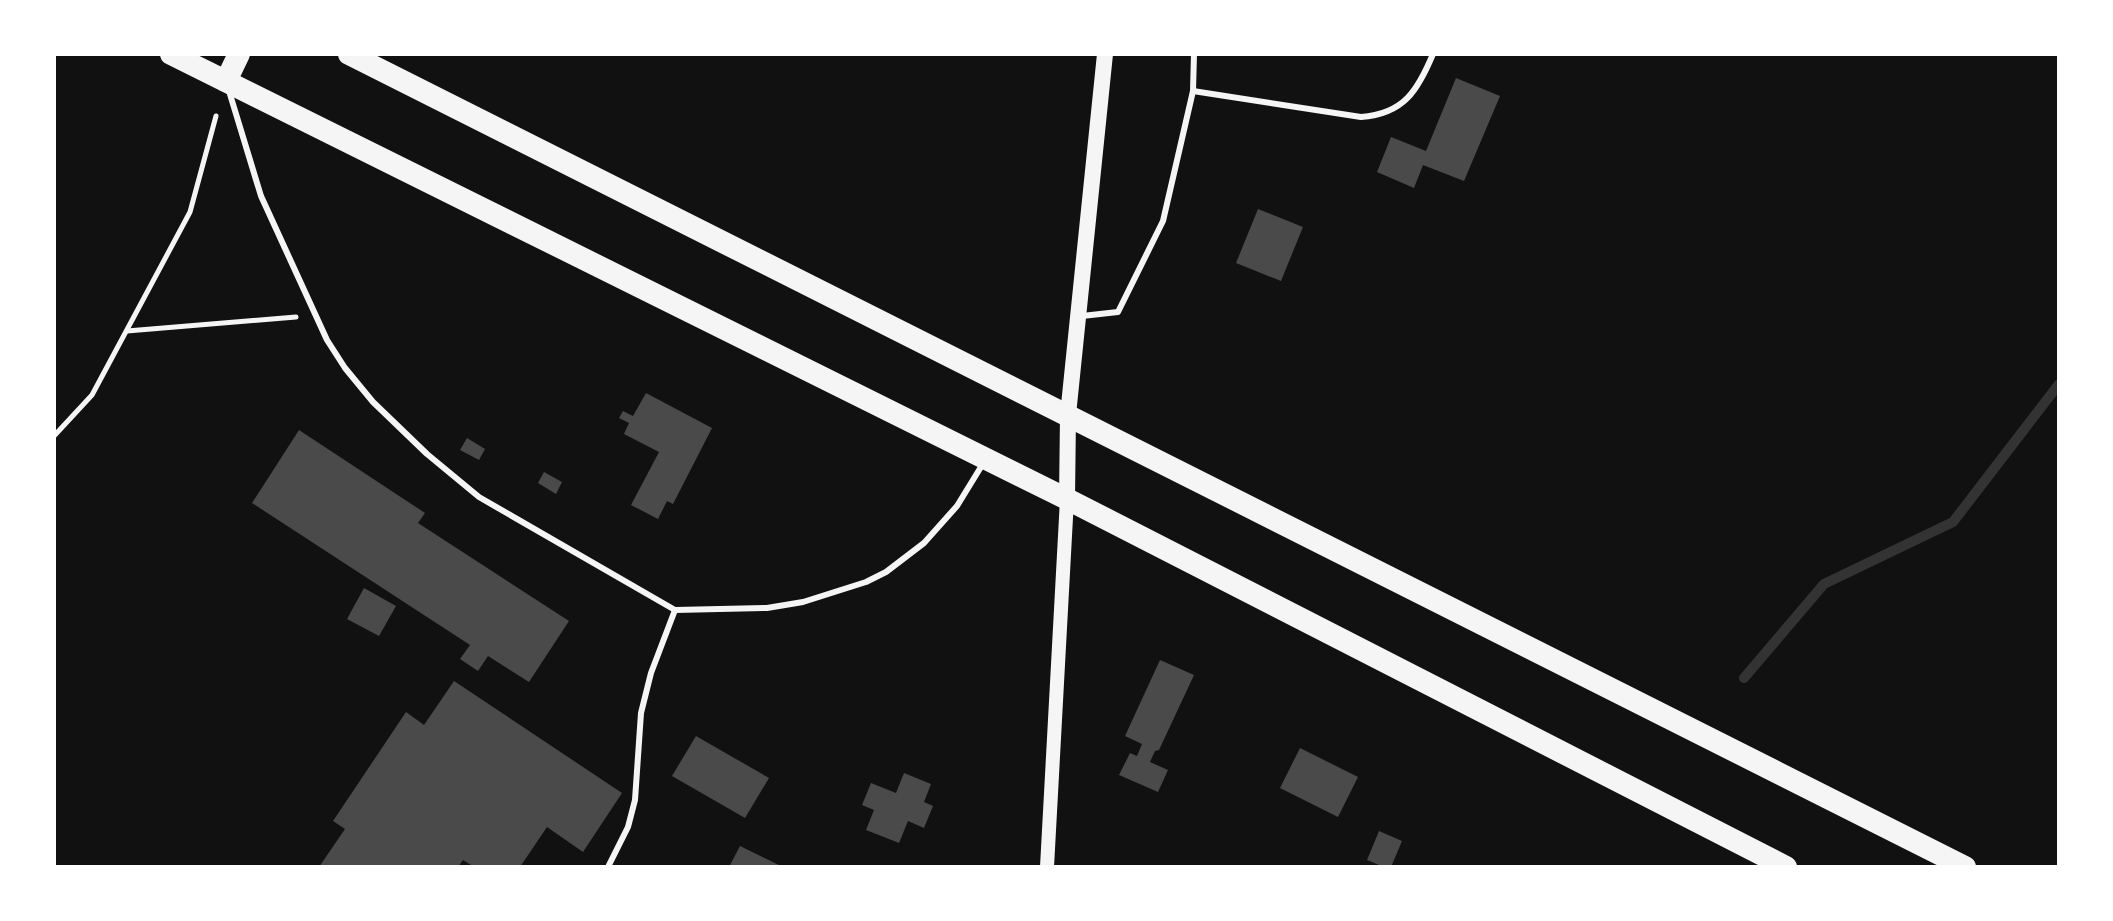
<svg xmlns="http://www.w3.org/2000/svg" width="2113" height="921" viewBox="0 0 2113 921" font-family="'Nunito Sans',sans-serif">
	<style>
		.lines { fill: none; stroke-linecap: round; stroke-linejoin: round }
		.stream { stroke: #333; stroke-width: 10 }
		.building { fill: #4a4a4a }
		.path { stroke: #f5f5f5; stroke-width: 5 }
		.service { stroke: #f5f5f5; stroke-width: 6 }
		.tertiary { stroke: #f5f5f5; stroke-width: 14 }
		.secondary { stroke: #f5f5f5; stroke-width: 16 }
		.trunk { stroke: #f5f5f5; stroke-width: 22 }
	</style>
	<rect width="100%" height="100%" fill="#111"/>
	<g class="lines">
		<!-- stream -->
		<polyline class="stream" points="1744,678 1824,584 1953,522 2059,384"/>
	</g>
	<!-- building -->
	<g class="building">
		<polygon points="1456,78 1500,96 1464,181 1423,165 1414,188 1377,172 1391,137 1426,151"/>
		<polygon points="1258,209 1303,227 1281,281 1236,263"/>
		<polygon points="646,393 712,428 673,504 667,501 658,519 631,505 659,452 624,434 629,423 619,418 623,411 633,416"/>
		<polygon points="299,430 425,513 418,523 569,621 529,682 488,656 478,671 460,659 470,645 252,503"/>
		<polygon points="467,438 485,449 479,460 460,450"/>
		<polygon points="544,472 562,482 556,494 538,483"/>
		<polygon points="364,588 396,606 379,636 347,619"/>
		<polygon points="1160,660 1194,675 1159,750 1155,751 1150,762 1168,770 1158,792 1119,775 1130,753 1137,756 1142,744 1125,736"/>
		<polygon points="454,681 622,793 583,852 547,827 520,867 474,867 463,860 458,867 319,867 345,829 333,821 406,712 424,725"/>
		<polygon points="696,736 769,778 745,818 672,776"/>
		<polygon points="1300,748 1358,777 1338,817 1280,788"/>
		<polygon points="904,773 931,784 924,802 933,806 924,828 908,821 899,843 866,830 874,810 862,805 871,783 896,793"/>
		<polygon points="1379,831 1402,841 1391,867 1384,867 1367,860"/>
		<polygon points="740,846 783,867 729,867"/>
	</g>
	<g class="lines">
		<!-- path -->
		<g class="path">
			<polyline points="127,331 296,317"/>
			<polyline points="54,436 92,395 190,212 216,116"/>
		</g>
		<!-- service -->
		<g class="service">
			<polyline points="229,91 261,196 327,340 345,368 373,402 427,454 479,497 675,610 767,608 803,602 866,582 886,572 924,543 957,506 984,462"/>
			<path d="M1193,91L1361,117C1404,114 1418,90 1433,54"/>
			<polyline points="1082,316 1118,312 1163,221 1193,91 1194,54"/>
			<polyline points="608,867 628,827 635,800 641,713 651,673 675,610"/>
		</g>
		<!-- tertiary -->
		<polyline class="tertiary" points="1047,867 1067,499"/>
		<!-- secondary -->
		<polyline class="secondary" points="1067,499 1068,415 1105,54"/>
		<!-- trunk -->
		<g class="trunk">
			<polyline points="171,54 1067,499 1786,867"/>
			<polyline points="349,54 1965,867"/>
			<polyline points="226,81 239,54"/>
		</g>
	</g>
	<!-- border -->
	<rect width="2113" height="921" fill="none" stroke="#ffffff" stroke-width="112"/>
</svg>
